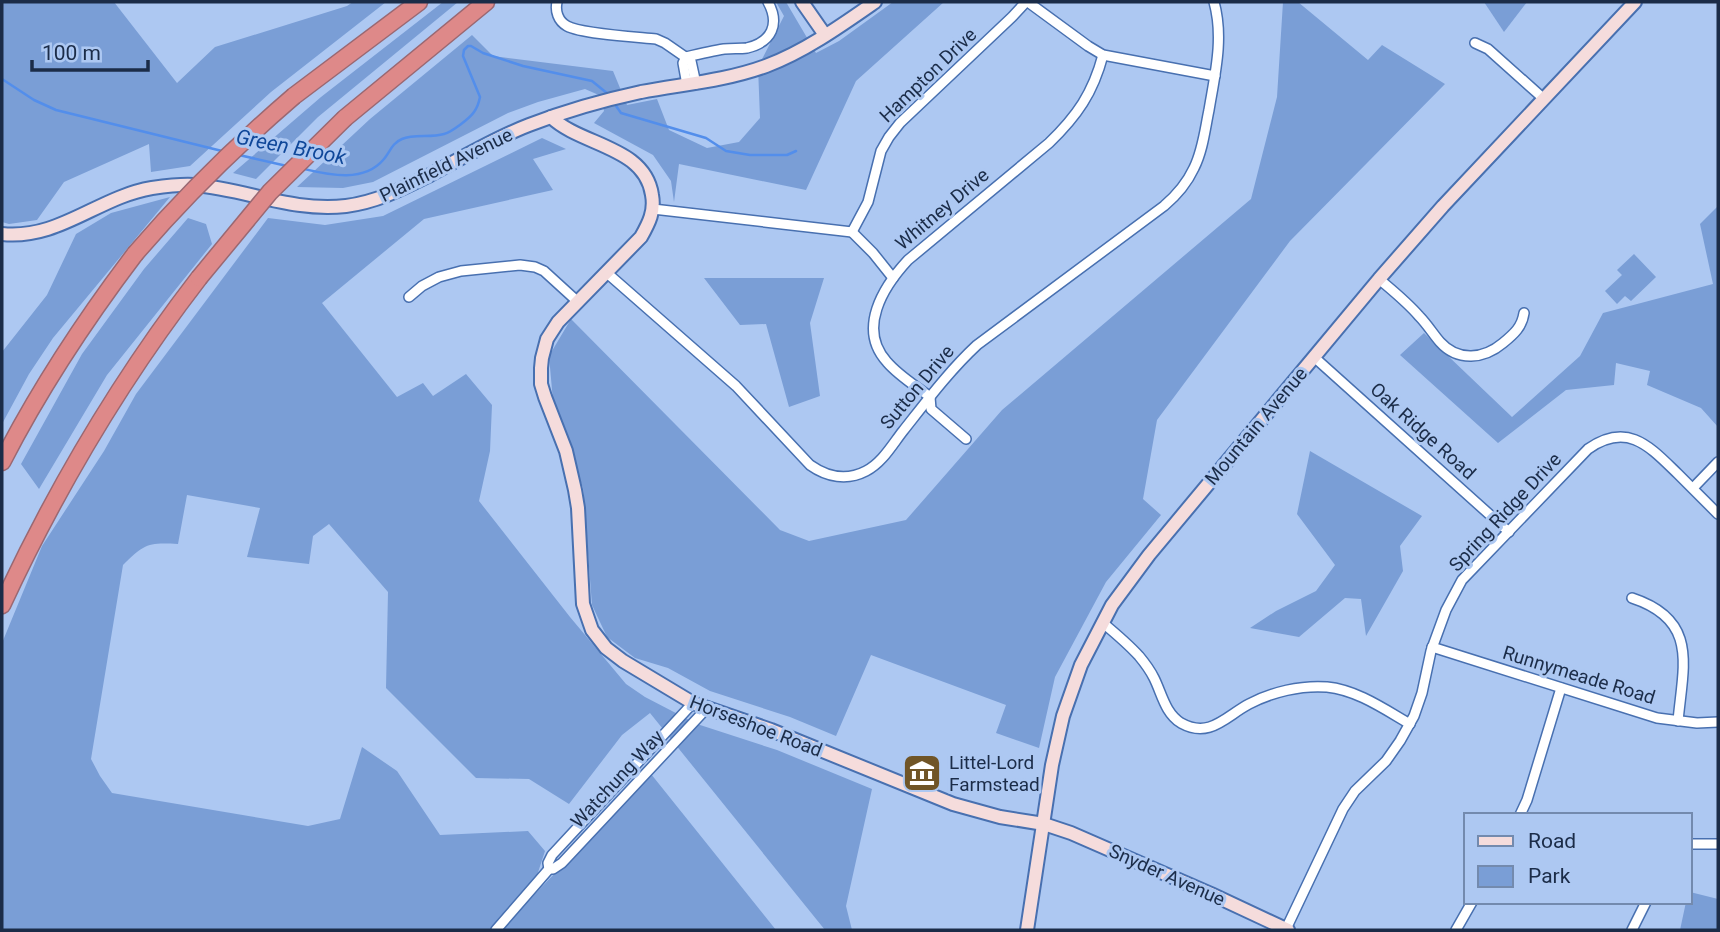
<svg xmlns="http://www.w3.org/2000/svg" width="1720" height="932" viewBox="0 0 1720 932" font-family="Roboto,sans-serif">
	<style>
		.green { fill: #7a9ed6 }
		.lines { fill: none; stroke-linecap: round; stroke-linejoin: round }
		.stream { stroke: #538eeb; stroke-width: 2.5 }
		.street-casing { stroke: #4870b0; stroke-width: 12 }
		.secondary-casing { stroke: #4870b0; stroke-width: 16 }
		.highway-casing { stroke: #9a6872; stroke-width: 19 }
		.street { stroke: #fff; stroke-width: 9 }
		.secondary { stroke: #f5dcdc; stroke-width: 12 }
		.highway { stroke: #de8989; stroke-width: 16 }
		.highway-bridge-casing { stroke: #9a6872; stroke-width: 19; stroke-linecap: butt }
		.highway-bridge { stroke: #de8989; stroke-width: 16 }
		.labels { text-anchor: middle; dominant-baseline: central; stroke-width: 6; stroke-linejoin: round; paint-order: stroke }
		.street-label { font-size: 19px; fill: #1b2c48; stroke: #adc8f2 }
		.poi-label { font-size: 19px; fill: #1b2c48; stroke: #adc8f2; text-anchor: start }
		.water-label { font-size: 21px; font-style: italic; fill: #0f4799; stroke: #adc8f2 }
	</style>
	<rect width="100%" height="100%" fill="#adc8f2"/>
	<!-- green -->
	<g class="green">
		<polygon points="2,2 114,2 177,83 215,47 347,6 353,2 386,2 271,92 190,166 151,172 149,144 64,182 37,220 9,224 2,222"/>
		<polygon points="443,2 458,2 318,117 256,179 233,173 321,97"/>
		<polygon points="776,2 786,2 816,53 839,41 893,2 944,2 856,81 806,190 679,164 674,202 671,181 653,155 594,123 604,111 601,96 585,89 538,102 508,113 373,182 343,188 297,187 370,119 472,35 493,56 613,71 627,105 657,99 669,130 707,148 739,142 760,118 758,67 784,16"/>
		<polygon points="1283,2 1298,2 1368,60 1382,45 1445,84 1290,241 1157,420 1143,499 1161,515 1106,582 1055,677 1039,748 996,733 1006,705 871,655 836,736 790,717 710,691 668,668 635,658 607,637 592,605 583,488 553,401 549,356 571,319 780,530 809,541 906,520 1002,410 1251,199 1277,97"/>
		<polygon points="1484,2 1527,2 1504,32"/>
		<path d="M542,138L566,149L533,159L553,190L424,219L322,303L397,397L423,383L433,396L466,374L492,405L490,451L479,501L570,617L626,684L645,697L697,724L777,750L872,789L846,906L852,930H825L650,713L622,735L569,804L529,779L476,778L386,688L388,592L329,524L313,536L309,564L247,557L260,508L187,495L178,544C148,542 144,544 123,565L91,759L100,776L112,793L308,826L340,819L362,747L397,771L440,835L528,831L545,851L529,900L651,774L776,930H2V643L42,546L104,451L136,394L268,218L325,225L383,216Z"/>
		<polygon points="170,197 53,338 29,374 2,424 2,352 47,295 76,234 111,213"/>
		<polygon points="1718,206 1718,427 1701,408 1647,385 1650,371 1616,363 1614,385 1566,390 1498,443 1400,355 1424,333 1512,417 1580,356 1603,313 1713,284 1700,224"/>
		<polygon points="188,218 206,224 212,244 107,375 39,489 21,464 82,354 144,269"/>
		<polygon points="1634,254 1656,277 1631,301 1625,296 1617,304 1605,291 1622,275 1617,270"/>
		<polygon points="704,278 824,278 810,323 820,396 789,407 766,324 740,325"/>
		<polygon points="1310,451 1422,516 1400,546 1403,571 1366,636 1361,599 1345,598 1299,637 1250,628 1276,611 1316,591 1335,565 1297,514"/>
		<polygon points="1690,892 1718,899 1718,930 1680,930 1686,902 1690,902"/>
	</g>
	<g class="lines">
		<!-- stream -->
		<g class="stream">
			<polyline points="2,79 34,100 56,110 222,151"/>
			<polyline points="614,103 621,113 706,138 726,151 750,155 787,155 796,151"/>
			<polyline points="239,155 287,166"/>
			<path d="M304,169C330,175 364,183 384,159C390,152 392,143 402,139C414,134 431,138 444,134C452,132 470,118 474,112C477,108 479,102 480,97L463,56L464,50L468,46H471L483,53L523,66L592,81L608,94"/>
		</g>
		<!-- street casing -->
		<g class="street-casing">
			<g id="street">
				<path d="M557,2C555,11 558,21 567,26C582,34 636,37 656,39L665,43L691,61L696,84"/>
				<polyline points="1028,2 1088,46 1103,55 1215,76"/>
				<polyline points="1475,43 1488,49 1544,99"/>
				<path d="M686,57C699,54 712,51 724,49C732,48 739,49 747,48C772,42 780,24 768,2"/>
				<polyline points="686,57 683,63 687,85"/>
				<polyline points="653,209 852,232 868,202 881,151 889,137 900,123 1012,17 1026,2"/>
				<polyline points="852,232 873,253 893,278"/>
				<path d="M607,273L736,386L810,465C827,477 847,481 866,471C882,463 892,445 903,431C926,402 949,371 977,345L1164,206C1177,195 1187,183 1194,168C1203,150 1205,129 1209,110C1215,74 1224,38 1214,2"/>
				<path d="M1379,279C1393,291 1407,302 1419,316C1427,324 1433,334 1440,342C1458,362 1484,359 1503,343C1514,334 1522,327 1524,313"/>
				<polyline points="409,297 422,286 439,277 461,271 520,265 535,267 544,271 578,302"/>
				<polyline points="1314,357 1509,532"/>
				<path d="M966,439L931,409L930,397C916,386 899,376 887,362C857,329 883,287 908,260L1049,143C1077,116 1093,93 1103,55"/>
				<polyline points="1693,488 1718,462"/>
				<path d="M1632,598C1699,620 1683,666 1678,721"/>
				<path d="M1103,623C1115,633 1128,644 1139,656C1144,662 1150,670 1154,678C1162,694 1165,713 1181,723C1210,739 1226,716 1249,704C1272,692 1301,685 1327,687C1357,690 1384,709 1410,724"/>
				<polyline points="1432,647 1657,718 1697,723 1718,722"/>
				<polyline points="693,703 552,855 548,863 549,869 553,869 562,863 707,708"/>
				<polyline points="1520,815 1527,800 1561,688"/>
				<polyline points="1690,844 1718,844"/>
				<path d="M1286,929L1343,809L1355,791L1386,761L1400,741L1414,716L1422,693L1431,651L1446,610L1462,580L1588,449C1628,421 1650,447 1678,474C1692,488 1705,501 1718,514"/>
				<polyline points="496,930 549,869"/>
				<polyline points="1456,930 1472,902"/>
				<polyline points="1632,930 1646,902"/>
			</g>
		</g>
		<!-- secondary casing -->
		<g class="secondary-casing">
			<g id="secondary">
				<polyline points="802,2 825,35"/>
				<path d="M551,117C581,146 645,146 652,195C655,211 649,223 641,237L558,322L547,339L542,358L541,368V384L545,397L566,451L575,490L578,508L583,604L592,630L606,648L623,661L693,703L771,730L953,804L1000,817L1044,824L1071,833L1211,894L1288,930"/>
				<path d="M2,234C59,240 98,197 152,188C166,186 180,184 194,185C247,189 290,212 346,206C377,202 402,189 430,175C462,158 495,138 529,125C565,111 604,100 641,92C683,84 725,81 766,66C804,52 842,25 875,2"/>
				<polyline points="1027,930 1052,765 1063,716 1081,665 1112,605 1149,555 1379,279 1443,206 1635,2"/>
			</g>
		</g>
		<!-- highway casing -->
		<g class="highway-casing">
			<g id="highway">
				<polyline points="294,96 419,2"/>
				<polyline points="345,118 486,2"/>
				<path d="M2,462C40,388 85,320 135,254"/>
				<path d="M2,605C56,489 121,379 199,278"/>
			</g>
		</g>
		<!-- street -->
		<use href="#street" class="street"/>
		<!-- secondary -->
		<use href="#secondary" class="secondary"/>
		<!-- highway -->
		<use href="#highway" class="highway"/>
		<!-- highway-bridge casing -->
		<g class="highway-bridge-casing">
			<g id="highway-bridge">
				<path d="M135,254C184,197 237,145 294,96"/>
				<polyline points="199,278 270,192 345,118"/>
			</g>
		</g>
		<!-- highway-bridge -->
		<use href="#highway-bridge" class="highway-bridge"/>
	</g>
	<!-- icons -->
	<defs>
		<g id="museum-square" transform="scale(2.0125)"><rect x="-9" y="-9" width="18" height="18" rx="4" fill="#705527" stroke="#adc8f2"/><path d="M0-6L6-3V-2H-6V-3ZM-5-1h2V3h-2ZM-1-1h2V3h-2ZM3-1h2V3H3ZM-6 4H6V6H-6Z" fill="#fff"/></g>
	</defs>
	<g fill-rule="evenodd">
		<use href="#museum-square" x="922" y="773"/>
	</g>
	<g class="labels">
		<!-- street labels -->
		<g class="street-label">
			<text transform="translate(928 75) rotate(-44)">Hampton Drive</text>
			<text transform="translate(446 165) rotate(-26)">Plainfield Avenue</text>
			<text transform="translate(942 209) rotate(-40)">Whitney Drive</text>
			<text transform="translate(917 387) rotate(-50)">Sutton Drive</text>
			<text transform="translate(1256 426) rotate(-50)">Mountain Avenue</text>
			<text transform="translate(1423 431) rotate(42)">Oak Ridge Road</text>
			<text transform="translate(1505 512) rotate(-47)">Spring Ridge Drive</text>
			<text transform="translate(1579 675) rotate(17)">Runnymeade Road</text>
			<text transform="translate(756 726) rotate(21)">Horseshoe Road</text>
			<text transform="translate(617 779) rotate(-47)">Watchung Way</text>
			<text transform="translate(1167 875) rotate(24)">Snyder Avenue</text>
		</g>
		<!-- poi labels -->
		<g class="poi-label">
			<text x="949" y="762">Littel-Lord<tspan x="949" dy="22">Farmstead</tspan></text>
		</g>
		<!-- water labels -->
		<g class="water-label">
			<text transform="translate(291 147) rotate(11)">Green Brook</text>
		</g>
	</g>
	<!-- border -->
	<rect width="1720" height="932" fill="none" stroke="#1b2c48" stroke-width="7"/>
	<!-- legend -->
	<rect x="1464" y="813" width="228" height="91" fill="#adc8f2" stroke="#738aae" stroke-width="2"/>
	<rect x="1478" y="836" width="35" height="10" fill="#f5dcdc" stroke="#738aae" stroke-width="2"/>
	<text x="1528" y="848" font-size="21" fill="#1b2c48">Road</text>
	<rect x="1478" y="866" width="35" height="21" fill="#7a9ed6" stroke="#738aae" stroke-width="2"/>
	<text x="1528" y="883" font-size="21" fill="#1b2c48">Park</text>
	<!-- scale -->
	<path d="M32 60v10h116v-10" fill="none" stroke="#1b2c48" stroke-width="3.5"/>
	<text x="42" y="60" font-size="21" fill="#1b2c48" stroke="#adc8f2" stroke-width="5" paint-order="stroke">100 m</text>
</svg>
